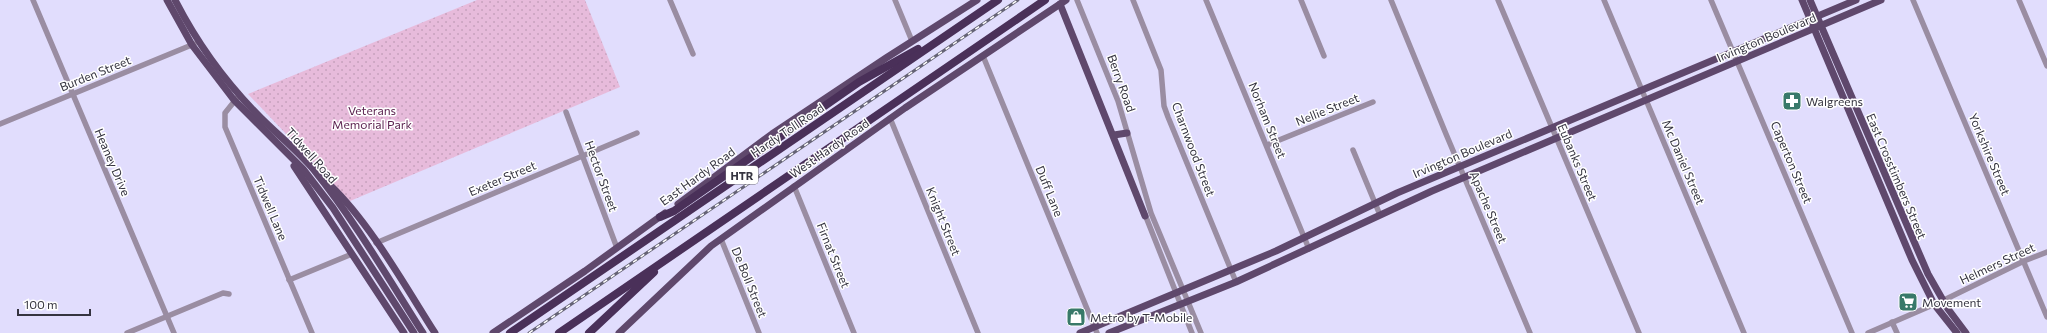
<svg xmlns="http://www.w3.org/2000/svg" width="2047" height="333" viewBox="0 0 2047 333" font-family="Commissioner,sans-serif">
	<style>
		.park { fill: url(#park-dots) }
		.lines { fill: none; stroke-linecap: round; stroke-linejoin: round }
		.minor { stroke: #9a8da2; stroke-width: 5.5 }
		.major { stroke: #5f486c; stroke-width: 7 }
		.highway { stroke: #4a3059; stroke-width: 8 }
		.rail-casing { stroke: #656375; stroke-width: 3 }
		.rail { stroke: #fff; stroke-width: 1.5; stroke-dasharray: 4.5; stroke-linecap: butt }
		.labels { text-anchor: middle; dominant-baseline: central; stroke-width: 3; stroke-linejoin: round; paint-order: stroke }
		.shield { fill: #fff; stroke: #727179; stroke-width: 1 }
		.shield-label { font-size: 11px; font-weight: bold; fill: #353440 }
		.street-label { font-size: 12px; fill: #353440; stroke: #fff }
		.poi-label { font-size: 12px; fill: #353440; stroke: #fff; text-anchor: start }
		.park-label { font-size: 12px; fill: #581e4c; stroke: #fff }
	</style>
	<defs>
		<pattern id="park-dots" width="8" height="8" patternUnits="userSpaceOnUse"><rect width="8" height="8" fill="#e7bbdb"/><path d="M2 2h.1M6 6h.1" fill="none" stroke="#c7a1bd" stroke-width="1.8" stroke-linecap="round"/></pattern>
	</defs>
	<rect width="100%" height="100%" fill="#e1ddfd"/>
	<!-- park -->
	<polygon class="park" points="477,0 585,0 620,87 350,201 248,94"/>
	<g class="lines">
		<!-- minor -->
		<g class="minor">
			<polyline points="33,0 174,333"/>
			<polyline points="670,0 693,54"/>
			<polyline points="895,0 912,41"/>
			<polyline points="1077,0 1118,101 1151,213 1201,333"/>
			<polyline points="1133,0 1161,70 1164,106 1168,117 1236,282"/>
			<polyline points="1206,0 1309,249"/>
			<polyline points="1301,0 1324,56"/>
			<polyline points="1391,0 1446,134 1530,333"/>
			<polyline points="1498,0 1639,333"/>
			<polyline points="1604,0 1744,333"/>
			<polyline points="1711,0 1852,333"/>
			<polyline points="1913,0 2047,317"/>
			<polyline points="2019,0 2047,66"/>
			<polyline points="983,56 1097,333"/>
			<polyline points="237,98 225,113 225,127 312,333"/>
			<polyline points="566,112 617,248"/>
			<polyline points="890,118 978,333"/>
			<polyline points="0,124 194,44"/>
			<polyline points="1267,145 1373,102"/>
			<polyline points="1353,150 1380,215"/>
			<polyline points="794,186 854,333"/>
			<polyline points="1144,212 1192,333"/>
			<polyline points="721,239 759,333"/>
			<polyline points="376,243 637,133"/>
			<polyline points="289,280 352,254"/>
			<polyline points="1892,322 1897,333"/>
			<polyline points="127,333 223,293 229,294"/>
			<polyline points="1868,333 1942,301 2024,261 2047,252"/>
		</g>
		<!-- major -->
		<g class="major">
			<polyline points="167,0 192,45 234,100 303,169 333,208 414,333"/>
			<path d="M175,0C197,43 226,83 260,117C278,135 298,151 314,170C355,221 388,278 423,333"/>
			<polyline points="1802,0 1912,260 1934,304 1957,333"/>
			<polyline points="1810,0 1928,274 1948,309 1966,333"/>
			<polyline points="1060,4 1145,216"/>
			<polyline points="1114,135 1127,133"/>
			<polyline points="294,166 404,333"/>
			<path d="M330,185C370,223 405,286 435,333"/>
			<polyline points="678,204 772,134 886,58 977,0"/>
			<polyline points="493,333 585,271 665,213"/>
			<polyline points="619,333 711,246 905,108 1066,0"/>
			<polyline points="1080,333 1276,251 1397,193 1856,0"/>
			<polyline points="1109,333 1236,282 1432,191 1881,0"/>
		</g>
		<!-- highway -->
		<g class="highway">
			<polyline points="660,217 674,211 859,82 918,49"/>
			<polyline points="510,333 998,0"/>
			<polyline points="559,333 1045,0"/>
			<polyline points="589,333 654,272"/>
		</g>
		<!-- rail casing -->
		<g class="rail-casing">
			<polyline id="rail" points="529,333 1018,0"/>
		</g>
		<!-- rail -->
		<use href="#rail" class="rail"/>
	</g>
	<!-- icons -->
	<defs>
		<g id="pharmacy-square" transform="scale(1)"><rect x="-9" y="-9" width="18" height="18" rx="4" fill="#387969" stroke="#fff"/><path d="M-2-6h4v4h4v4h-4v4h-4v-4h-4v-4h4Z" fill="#fff"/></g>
		<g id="supermarket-square" transform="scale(1)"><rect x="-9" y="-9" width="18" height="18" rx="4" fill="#387969" stroke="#fff"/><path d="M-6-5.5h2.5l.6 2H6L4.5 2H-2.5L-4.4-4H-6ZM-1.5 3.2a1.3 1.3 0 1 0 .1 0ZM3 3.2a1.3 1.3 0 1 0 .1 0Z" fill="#fff"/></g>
		<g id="shop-square" transform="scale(1)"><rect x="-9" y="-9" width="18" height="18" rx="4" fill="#387969" stroke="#fff"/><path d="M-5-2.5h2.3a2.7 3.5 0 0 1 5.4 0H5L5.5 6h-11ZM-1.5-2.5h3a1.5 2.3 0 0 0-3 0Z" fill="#fff"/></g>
	</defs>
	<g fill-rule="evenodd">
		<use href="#pharmacy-square" x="1792" y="101"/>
		<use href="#supermarket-square" x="1908" y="302"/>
		<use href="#shop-square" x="1076" y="317"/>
	</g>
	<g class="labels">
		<!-- shield labels -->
		<rect class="shield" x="726" y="166" width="32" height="18" rx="3"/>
		<g class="shield-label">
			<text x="742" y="175">HTR</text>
		</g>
		<!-- street labels -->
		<g class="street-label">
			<text transform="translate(1766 37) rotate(-23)">Irvington Boulevard</text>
			<text transform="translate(95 73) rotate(-22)">Burden Street</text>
			<text transform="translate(1122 83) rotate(70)">Berry Road</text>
			<text transform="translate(1327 109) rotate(-22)">Nellie Street</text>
			<text transform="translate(1268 120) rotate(68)">Norham Street</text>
			<text transform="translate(787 130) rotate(-34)">Hardy Toll Road</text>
			<text transform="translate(829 148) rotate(-35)">West Hardy Road</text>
			<text transform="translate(1194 149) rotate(69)">Charnwood Street</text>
			<text transform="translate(1462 153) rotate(-23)">Irvington Boulevard</text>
			<text transform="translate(1990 154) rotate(67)">Yorkshire Street</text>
			<text transform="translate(312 155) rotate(48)">Tidwell Road</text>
			<text transform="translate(113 162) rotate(67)">Heaney Drive</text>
			<text transform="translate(1578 162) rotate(67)">Eubanks Street</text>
			<text transform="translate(1684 162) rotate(67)">Mc Daniel Street</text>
			<text transform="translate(1792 162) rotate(67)">Caperton Street</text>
			<text transform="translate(602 176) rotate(70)">Hector Street</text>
			<text transform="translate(697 176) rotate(-36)">East Hardy Road</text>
			<text transform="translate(1897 176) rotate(67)">East Crosstimbers Street</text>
			<text transform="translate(502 178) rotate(-23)">Exeter Street</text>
			<text transform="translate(1050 191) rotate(68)">Duff Lane</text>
			<text transform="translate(1489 207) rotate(67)">Apache Street</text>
			<text transform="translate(271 208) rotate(67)">Tidwell Lane</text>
			<text transform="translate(944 221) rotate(68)">Knight Street</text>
			<text transform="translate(834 255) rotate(68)">Firnat Street</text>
			<text transform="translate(1997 263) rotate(-25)">Helmers Street</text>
			<text transform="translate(750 282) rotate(68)">De Boll Street</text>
		</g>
		<!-- poi labels -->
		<g class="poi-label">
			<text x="1806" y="101">Walgreens</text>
			<text x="1922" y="302">Movement</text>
			<text x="1090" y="317">Metro by T-Mobile</text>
		</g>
		<!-- park labels -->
		<g class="park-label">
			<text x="372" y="110">Veterans<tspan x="372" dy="14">Memorial Park</tspan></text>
		</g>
	</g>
	<!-- scale -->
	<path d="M18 309v6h72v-6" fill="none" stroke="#353440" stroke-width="2"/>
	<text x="24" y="309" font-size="12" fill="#353440" stroke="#ffffff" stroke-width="3" paint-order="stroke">100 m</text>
</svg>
